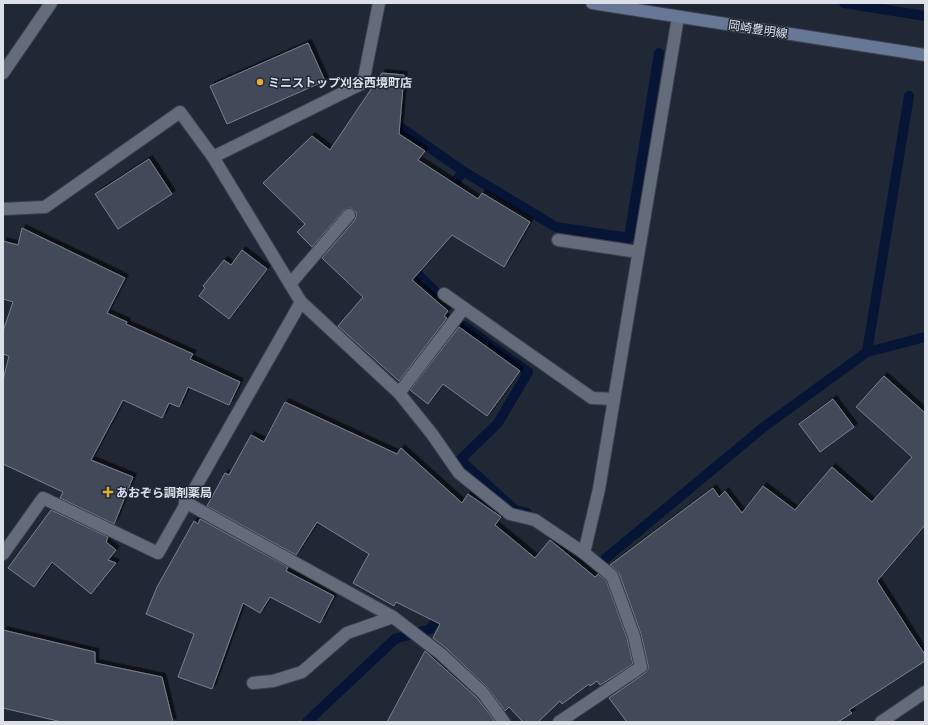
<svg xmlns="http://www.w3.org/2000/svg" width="928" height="725" viewBox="0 0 928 725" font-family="Merriweather,'Noto Sans JP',serif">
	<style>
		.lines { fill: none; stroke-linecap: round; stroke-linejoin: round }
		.stream { stroke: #061435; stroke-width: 10 }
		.building { fill: #424a58; stroke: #778090; filter: url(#shadow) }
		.minor-casing { stroke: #3c424d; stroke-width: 14 }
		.tertiary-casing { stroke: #3c424d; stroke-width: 14 }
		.secondary-casing { stroke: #3c424d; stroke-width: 14 }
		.minor { stroke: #646c7c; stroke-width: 12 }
		.tertiary { stroke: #646c7c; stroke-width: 12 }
		.secondary { stroke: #687795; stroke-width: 12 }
		.poi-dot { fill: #e3ae34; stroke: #212835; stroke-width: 1.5 }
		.labels { text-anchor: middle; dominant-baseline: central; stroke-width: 3; stroke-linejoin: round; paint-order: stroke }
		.street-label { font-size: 12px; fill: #dbe0e9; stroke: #212835 }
		.poi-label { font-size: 12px; font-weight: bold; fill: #dbe0e9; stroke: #212835; text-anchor: start }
	</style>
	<defs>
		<filter id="shadow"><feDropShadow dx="3.5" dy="-3.5" stdDeviation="0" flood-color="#0009"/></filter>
	</defs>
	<rect width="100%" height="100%" fill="#212835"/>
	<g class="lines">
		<!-- stream -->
		<g class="stream">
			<polyline points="844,3 925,16"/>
			<polyline points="390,120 463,171 447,194"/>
			<polyline points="463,171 556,227 629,238 659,53"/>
			<polyline points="409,266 440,296"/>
			<polyline points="464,326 528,372 498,423 460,460 515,510 527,513"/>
			<polyline points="867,352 909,96"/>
			<polyline points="605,559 765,426 867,352 925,337"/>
			<polyline points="307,722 395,639 430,629 443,611"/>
		</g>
	</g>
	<!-- building -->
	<g class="building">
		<polygon points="308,43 325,81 227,124 210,86"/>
		<polygon points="382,73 404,75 399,134 425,151 418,160 478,199 482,193 530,222 504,267 452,235 412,280 448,311 444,316 447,318 399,381 338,326 363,297 322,258 355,220 356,216 356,212 351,208 344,210 312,247 297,232 305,224 263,183 312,136 330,150"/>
		<polygon points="149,159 172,194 118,229 95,194"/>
		<polygon points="22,228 125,278 107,313 127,322 126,324 193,354 190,359 240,382 229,405 188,387 179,407 169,403 162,418 123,400 91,460 133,477 114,524 60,498 63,492 3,464 3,380 9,356 3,354 3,331 13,302 3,299 3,241 18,245"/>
		<polygon points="242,250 267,269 229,319 199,296 205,288 203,286 224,260 231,265"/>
		<polygon points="459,327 520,371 487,416 443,384 428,404 410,390"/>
		<polygon points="884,376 925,413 925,525 877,581 925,655 925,661 849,710 852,713 838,722 627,722 609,698 645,673 648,669 648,665 641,634 619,573 610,565 713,488 719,497 725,491 742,513 763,486 795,510 832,467 872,502 912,457 856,407"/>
		<polygon points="833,399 854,427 820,452 799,424"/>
		<polygon points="285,402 397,454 401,448 462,503 468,494 501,517 495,525 535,558 550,540 595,577 598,574 606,580 627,638 633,664 600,685 597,681 590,686 589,684 562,704 560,701 538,722 523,722 509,707 505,711 488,688 446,648 433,638 440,624 396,602 394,606 353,583 369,554 317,522 296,555 207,506 225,473 229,475 251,435 264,442"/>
		<polygon points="51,510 108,537 106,542 116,550 108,560 116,563 91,594 52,562 34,587 8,568"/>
		<polygon points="200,519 288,567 286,571 334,596 320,623 270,597 260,613 243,603 212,689 178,677 194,634 146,614 157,587 194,521 198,524"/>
		<polygon points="3,630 95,652 95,663 162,677 173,722 62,722 3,708"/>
		<polygon points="425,651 477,698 494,720 492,722 387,722"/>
	</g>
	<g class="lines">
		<!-- minor casing -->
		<g class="minor-casing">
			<g id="minor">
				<polyline points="213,157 301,302 399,393 432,434 459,473 510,514 535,520 584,553 612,576 634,636 641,667 559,722"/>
				<polyline points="3,209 45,207 180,112 213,157 363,83 379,3"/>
				<polyline points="558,240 638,252"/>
				<polyline points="290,284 349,215"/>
				<polyline points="444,294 592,398 614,399"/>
				<polyline points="399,393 464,308"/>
				<polyline points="185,502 393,617 441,654 483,693 504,722"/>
				<polyline points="584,553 599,489 678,17"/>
				<polyline points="3,554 43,498 158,553 301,302"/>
				<polyline points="253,683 273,681 302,672 347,633 393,617"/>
			</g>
		</g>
		<!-- tertiary casing -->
		<g class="tertiary-casing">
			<g id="tertiary">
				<polyline points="3,73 51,3"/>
				<polyline points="881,722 925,692"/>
			</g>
		</g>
		<!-- secondary casing -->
		<g class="secondary-casing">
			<polyline id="secondary" points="592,3 925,55"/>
		</g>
		<!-- minor -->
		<use href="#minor" class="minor"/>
		<!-- tertiary -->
		<use href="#tertiary" class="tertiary"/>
		<!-- secondary -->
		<use href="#secondary" class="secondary"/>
	</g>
	<!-- markers -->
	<g class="poi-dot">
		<circle cx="260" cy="82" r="4"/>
		<path d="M106 486h4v4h4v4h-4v4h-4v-4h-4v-4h4z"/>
	</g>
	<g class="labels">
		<!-- street labels -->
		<g class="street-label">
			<text transform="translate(758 29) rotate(9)">岡崎豊明線</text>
		</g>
		<!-- poi labels -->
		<g class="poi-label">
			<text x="268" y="82">ミニストップ刈谷西境町店</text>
			<text x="116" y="492">あおぞら調剤薬局</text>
		</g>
	</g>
	<!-- border -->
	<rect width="928" height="725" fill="none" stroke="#dbe0e9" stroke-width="8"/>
</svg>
